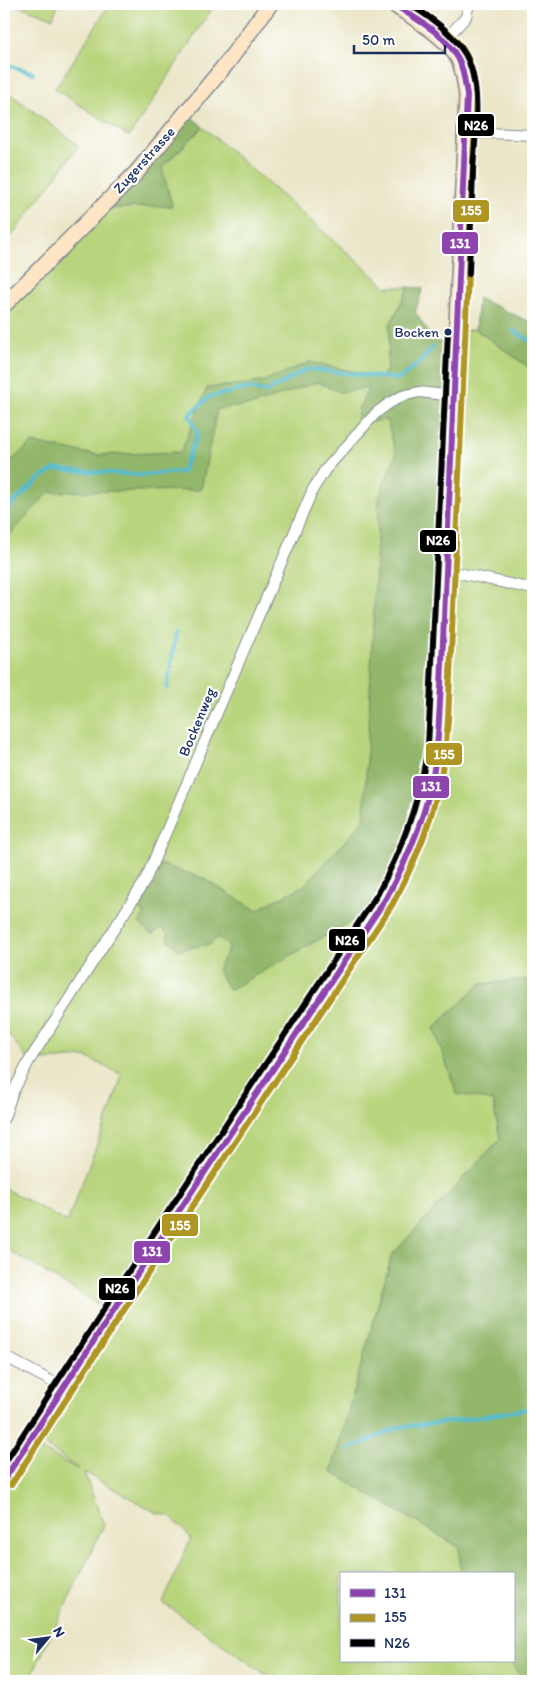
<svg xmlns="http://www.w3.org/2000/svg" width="537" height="1685" viewBox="0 0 537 1685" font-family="Itim,sans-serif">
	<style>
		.green { fill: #b8d47b; stroke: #6a826c }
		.forest { fill: #92b66b; stroke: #567264 }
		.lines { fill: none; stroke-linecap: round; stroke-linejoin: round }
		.stream { stroke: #51bbcd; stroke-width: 4 }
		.street-casing { stroke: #838a93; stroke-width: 12 }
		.secondary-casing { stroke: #838a93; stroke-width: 18 }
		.street { stroke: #fff; stroke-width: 10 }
		.secondary { stroke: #fde5c5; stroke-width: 15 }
		.bus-1-casing { stroke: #fff; stroke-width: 10 }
		.bus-2-casing { stroke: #fff; stroke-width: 10 }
		.bus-3-casing { stroke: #fff; stroke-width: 10 }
		.bus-1 { stroke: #8e44ad; stroke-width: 6 }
		.bus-2 { stroke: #af9521; stroke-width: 6 }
		.bus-3 { stroke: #000; stroke-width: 6 }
		.bus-dot { fill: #1b2f5e; stroke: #fff; stroke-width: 2 }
		.labels { text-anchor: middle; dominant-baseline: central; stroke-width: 4.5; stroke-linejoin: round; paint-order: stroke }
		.bus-label { font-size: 14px; fill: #1b2f5e; stroke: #fff; text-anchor: end }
		.street-label { font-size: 15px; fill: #1b2f5e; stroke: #fff }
		.line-badge { stroke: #fff; stroke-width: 2 }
		.badge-label { font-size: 14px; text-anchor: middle; font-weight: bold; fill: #fff }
	</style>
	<rect width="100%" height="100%" fill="#fff"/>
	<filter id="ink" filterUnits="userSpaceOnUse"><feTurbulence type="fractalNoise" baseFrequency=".02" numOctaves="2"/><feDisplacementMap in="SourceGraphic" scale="10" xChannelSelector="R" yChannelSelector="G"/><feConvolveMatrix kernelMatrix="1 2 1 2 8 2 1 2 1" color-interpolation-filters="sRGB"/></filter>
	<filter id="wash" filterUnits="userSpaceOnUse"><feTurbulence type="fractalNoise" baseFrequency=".0096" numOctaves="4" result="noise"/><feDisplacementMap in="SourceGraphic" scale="20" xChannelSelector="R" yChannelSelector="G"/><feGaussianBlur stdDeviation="1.12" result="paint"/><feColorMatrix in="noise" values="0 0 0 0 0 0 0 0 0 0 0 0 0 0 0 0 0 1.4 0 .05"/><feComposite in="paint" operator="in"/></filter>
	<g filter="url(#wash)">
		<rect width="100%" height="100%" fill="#ebe6c8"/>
		<!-- green -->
		<g class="green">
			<polygon points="13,4 58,4 53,18"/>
			<polygon points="110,4 215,4 129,137 55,89"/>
			<polygon points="4,89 79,146 4,246"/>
			<polygon points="203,127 387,287 409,287 390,325 387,371 381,376 445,376 422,808 373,909 102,1307 4,1247 4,1188 67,1222 113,1103 122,1075 86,1057 29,1061 4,1029 4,315 99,209 162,167"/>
			<polygon points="475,329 533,370 533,981 523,980 493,1101 500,1139 392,1255 331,1472 459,1547 461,1574 341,1574 341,1661 509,1661 524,1681 275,1681 163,1603 191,1538 170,1516 157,1513 84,1472 104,1525 29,1681 4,1681 4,1489 30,1451 38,1448 78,1469 42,1443 39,1437 350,952 430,812 457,332"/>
		</g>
		<!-- forest -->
		<g class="forest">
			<polygon points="183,109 203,127 162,167 172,206 99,209"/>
			<polygon points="409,287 423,288 415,312 434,341 450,345 446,403 422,808 397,867 373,909 229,990 217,970 228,950 227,944 217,938 210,944 178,950 167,938 168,933 162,928 152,934 139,923 145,913 131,903 153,862 203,878 256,910 305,885 364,820 379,497 396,454 387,420 358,423 358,409 369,388 340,392 317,382 253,405 217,409 201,490 49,492 4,541 4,467 32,443 97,455 181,452 207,388 261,382 310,362 380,377 387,371 390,325"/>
			<polygon points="478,298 528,321 533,320 533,370 475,329"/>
			<polygon points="523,980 533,981 533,1681 524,1681 509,1661 513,1661 513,1574 461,1574 459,1547 331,1472 392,1255 500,1139 493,1101 457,1094 434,1028 480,984"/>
		</g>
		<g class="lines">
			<!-- stream -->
			<g class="stream">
				<polyline points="4,64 33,73"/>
				<polyline points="513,331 533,342"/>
				<polyline points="4,512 40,478 55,469 139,475 182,472 198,433 189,415 209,397 249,388 266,392 307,369 399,379 420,362 433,347"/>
				<polyline points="167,689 176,632"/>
				<polyline points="347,1450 399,1427 448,1422 533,1408"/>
			</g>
		</g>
	</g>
	<g filter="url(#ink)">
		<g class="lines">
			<!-- street casing -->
			<g class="street-casing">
				<g id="street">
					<polyline points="444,41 466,17 469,4"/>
					<polyline points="466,132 533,135"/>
					<polyline points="446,572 459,573 533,589"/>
					<polyline points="4,1118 12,1094 29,1061 145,881 313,489 325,470 376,413 388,404 402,396 419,392 454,396"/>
					<polyline points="4,1356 64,1388"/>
				</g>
			</g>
			<!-- secondary casing -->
			<g class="secondary-casing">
				<g id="secondary">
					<polyline points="4,305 137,172 227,63 270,4"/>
					<path d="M4,1480L126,1291L385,900C407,861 425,820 433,775C439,746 439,716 441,686L467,95C465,83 464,71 459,60C448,37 414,18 393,4"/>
				</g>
			</g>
			<!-- street -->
			<use href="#street" class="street"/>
			<!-- secondary -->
			<use href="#secondary" class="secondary"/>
			<!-- bus-1 casing -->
			<g class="bus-1-casing">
				<path id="bus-1" d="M4,1480L126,1291L385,900C409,857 428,812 435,763C439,738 439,712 441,686L467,95C465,84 464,71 459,60C446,34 416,19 393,4"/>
			</g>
			<!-- bus-2 casing -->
			<g class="bus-2-casing">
				<path id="bus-2" d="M11,1485L133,1296L392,905C425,845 444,788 448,720L476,95C474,82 473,68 467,56C455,33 430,18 409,4"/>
			</g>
			<!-- bus-3 casing -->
			<g class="bus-3-casing">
				<g id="bus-3">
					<path d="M409,4C430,17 452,32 465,54C483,86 475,136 473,171C472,206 470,240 469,274"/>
					<path d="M4,1464L119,1286L377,895C403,848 420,800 428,746L448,332"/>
				</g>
			</g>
			<!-- bus-1 -->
			<use href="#bus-1" class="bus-1"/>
			<!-- bus-2 -->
			<use href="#bus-2" class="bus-2"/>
			<!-- bus-3 -->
			<use href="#bus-3" class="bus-3"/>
		</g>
	</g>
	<!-- markers -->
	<circle class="bus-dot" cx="448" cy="332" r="4.5"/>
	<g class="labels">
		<!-- bus labels -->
		<g class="bus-label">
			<text x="439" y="332">Bocken</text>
		</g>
		<!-- street labels -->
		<g class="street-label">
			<text transform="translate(144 160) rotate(-48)">Zugerstrasse</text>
			<text transform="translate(197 722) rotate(-67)">Bockenweg</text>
		</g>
	</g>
	<g class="line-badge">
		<rect x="457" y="113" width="38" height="24" rx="5" fill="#000"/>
		<rect x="452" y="199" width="38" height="24" rx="5" fill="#af9521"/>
		<rect x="441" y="231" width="38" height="24" rx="5" fill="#8e44ad"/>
		<rect x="419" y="529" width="38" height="24" rx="5" fill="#000"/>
		<rect x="425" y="742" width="38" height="24" rx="5" fill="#af9521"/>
		<rect x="412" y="775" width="38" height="24" rx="5" fill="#8e44ad"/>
		<rect x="328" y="928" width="38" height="24" rx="5" fill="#000"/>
		<rect x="161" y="1213" width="38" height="24" rx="5" fill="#af9521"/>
		<rect x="133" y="1240" width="38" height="24" rx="5" fill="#8e44ad"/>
		<rect x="98" y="1277" width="38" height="24" rx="5" fill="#000"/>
	</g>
	<g class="badge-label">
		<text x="476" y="130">N26</text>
		<text x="471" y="215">155</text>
		<text x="460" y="248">131</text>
		<text x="438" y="545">N26</text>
		<text x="444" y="759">155</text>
		<text x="431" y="791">131</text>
		<text x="347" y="945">N26</text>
		<text x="180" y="1230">155</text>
		<text x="152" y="1256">131</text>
		<text x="117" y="1293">N26</text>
	</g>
	<!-- margin -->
	<rect width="537" height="1685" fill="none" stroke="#fff" stroke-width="20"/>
	<!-- legend -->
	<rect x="340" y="1572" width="175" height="90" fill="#ffffff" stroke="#a4acbf"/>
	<rect x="350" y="1589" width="25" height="8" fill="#8e44ad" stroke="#a4acbf"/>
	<text x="384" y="1598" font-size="15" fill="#1b2f5e">131</text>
	<rect x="350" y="1614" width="25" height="8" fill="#af9521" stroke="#a4acbf"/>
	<text x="384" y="1622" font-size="15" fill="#1b2f5e">155</text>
	<rect x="350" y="1639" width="25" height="8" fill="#000000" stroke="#a4acbf"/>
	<text x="384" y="1648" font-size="15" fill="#1b2f5e">N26</text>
	<!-- north arrow -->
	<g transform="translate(48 1638) rotate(61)" stroke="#ffffff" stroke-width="4" paint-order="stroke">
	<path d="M0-4L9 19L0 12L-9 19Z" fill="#1b2f5e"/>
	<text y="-8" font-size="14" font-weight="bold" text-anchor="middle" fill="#1b2f5e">N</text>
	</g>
	<!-- scale -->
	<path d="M354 45v8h91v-8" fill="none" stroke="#1b2f5e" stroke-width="2.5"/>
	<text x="362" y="45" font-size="15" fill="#1b2f5e" stroke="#ffffff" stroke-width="4" paint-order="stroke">50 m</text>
</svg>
